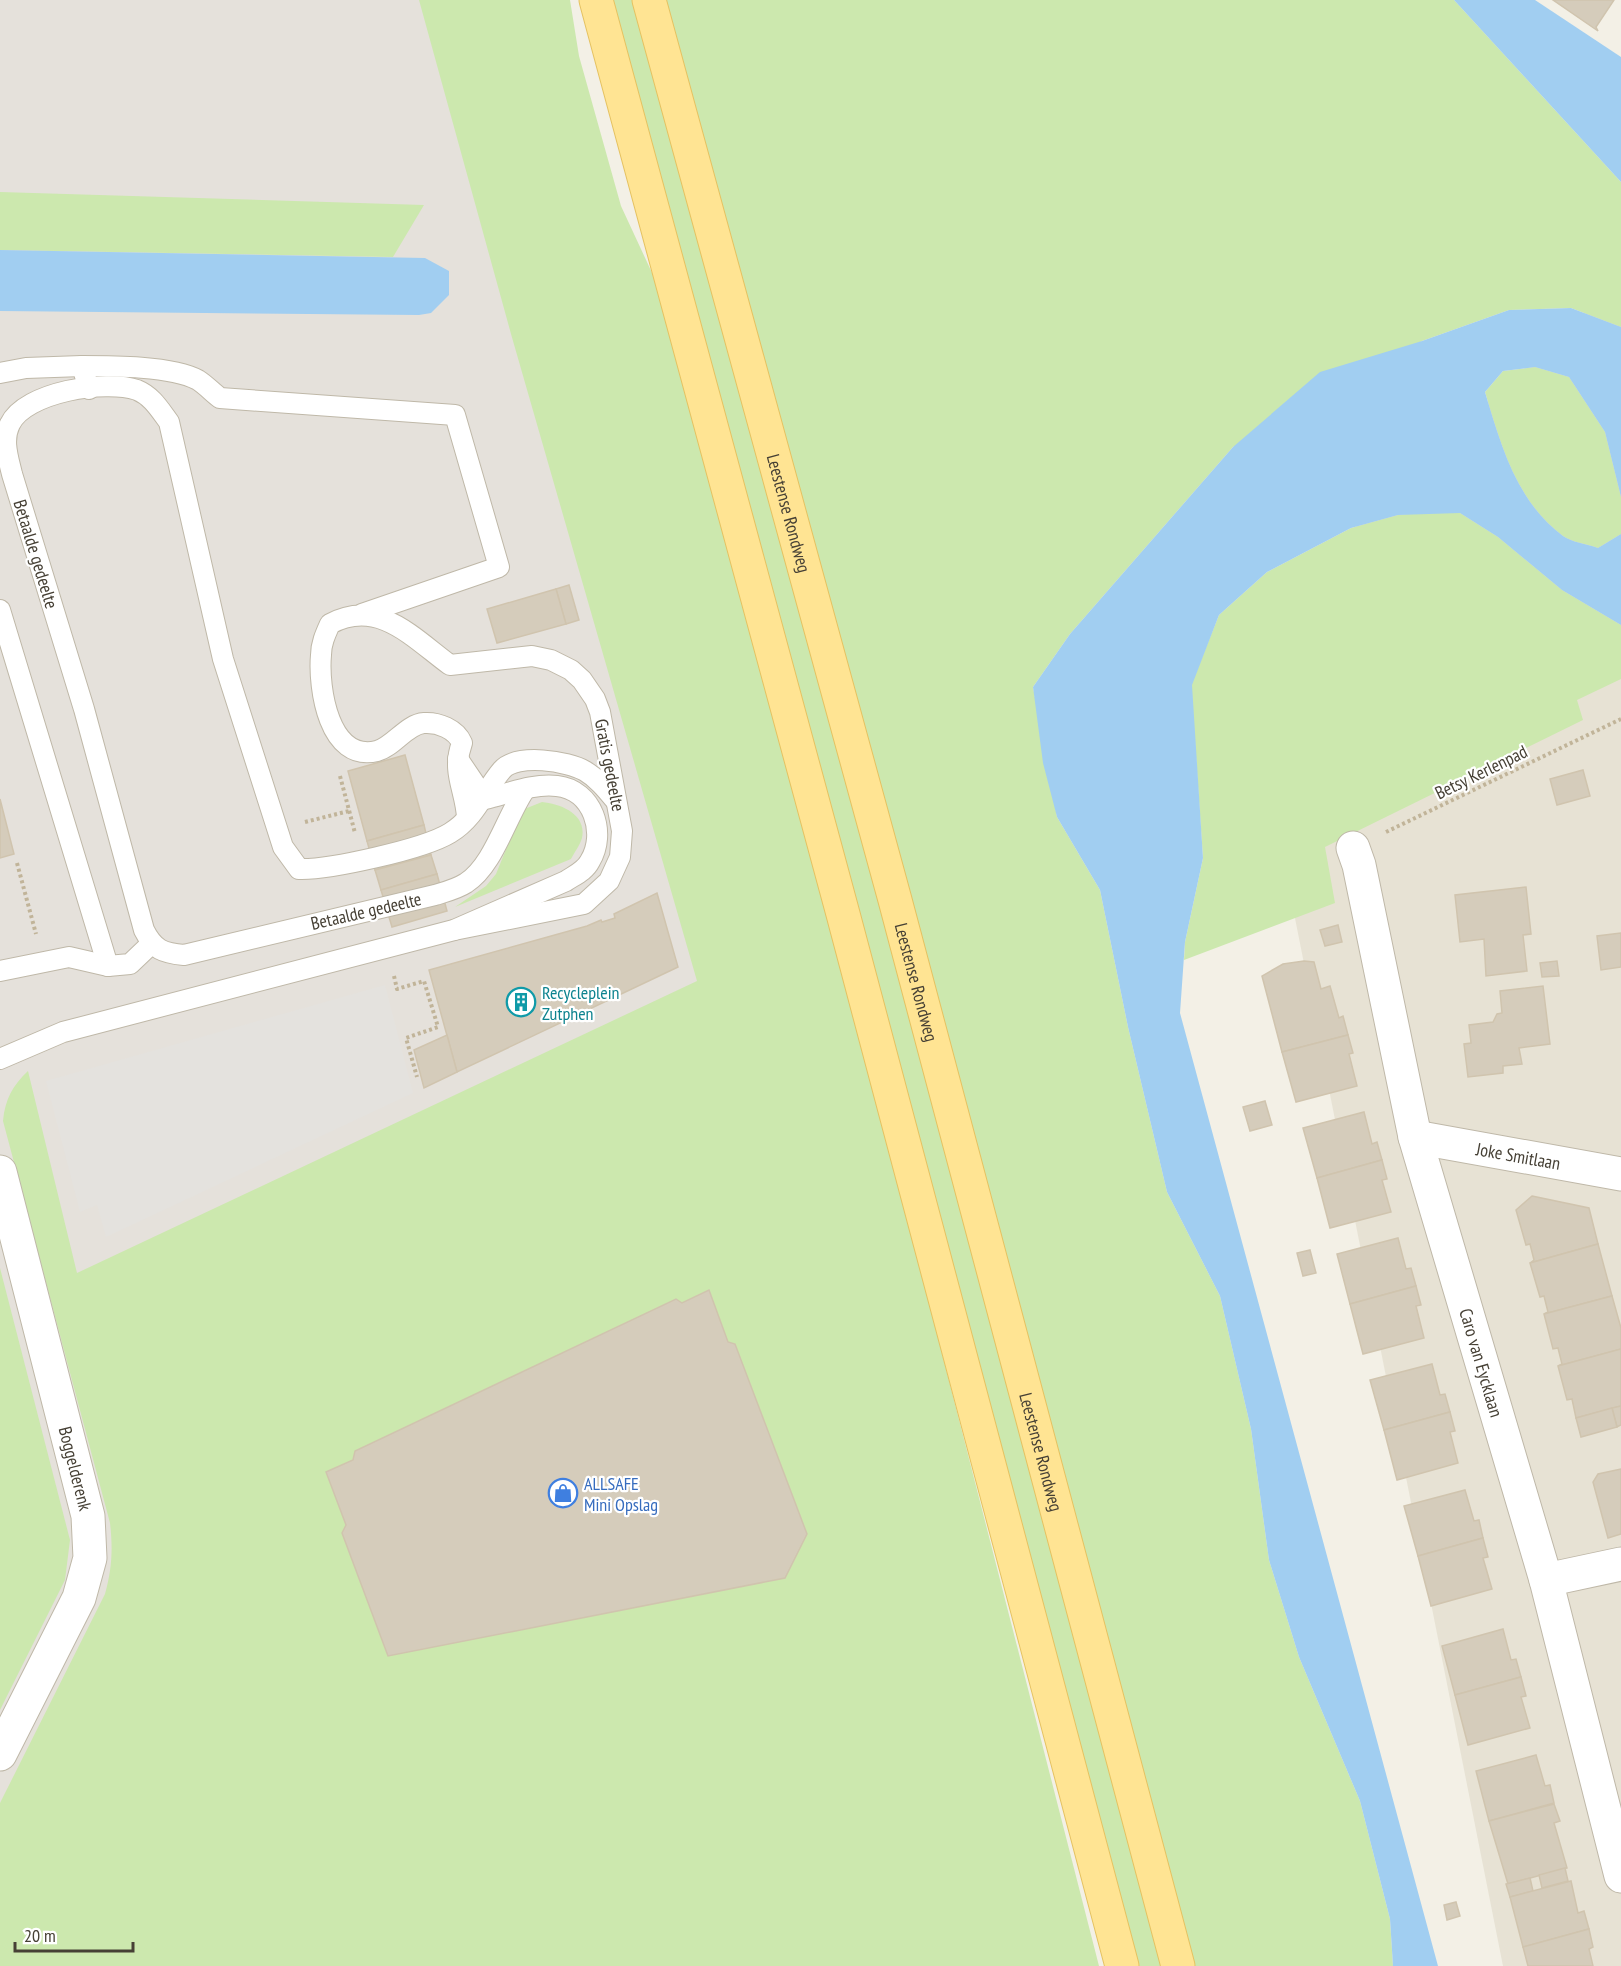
<svg xmlns="http://www.w3.org/2000/svg" width="1621" height="1966" viewBox="0 0 1621 1966" font-family="'PT Sans Narrow',sans-serif">
	<style>
		.residential { fill: #e7e2d4 }
		.industrial { fill: #e5e1db }
		.green { fill: #cce8ae }
		.parking { fill: #e4e2de }
		.water { fill: #a1cef1 }
		.building { fill: #d5ccbb; stroke: #d0c4ae; stroke-width: 1.5 }
		.lines { fill: none; stroke-linecap: round; stroke-linejoin: round }
		.lane-casing { stroke: #bfb8a8; stroke-width: 22 }
		.street-casing { stroke: #bfb8a8; stroke-width: 35 }
		.primary-casing { stroke: #e5c262; stroke-width: 35 }
		.path { stroke: #c1b499; stroke-width: 4; stroke-dasharray: 3 3; stroke-linecap: butt }
		.lane { stroke: #fff; stroke-width: 20 }
		.street { stroke: #fff; stroke-width: 33 }
		.primary { stroke: #ffe493; stroke-width: 33 }
		.labels { text-anchor: middle; dominant-baseline: central; stroke-width: 4.5; stroke-linejoin: round; paint-order: stroke }
		.street-label { font-size: 18px; fill: #464035; stroke: #fff }
		.culture-label { font-size: 18px; fill: #0d838f; stroke: #fff; text-anchor: start }
		.shop-label { font-size: 18px; fill: #366cbe; stroke: #fff; text-anchor: start }
	</style>
	<rect width="100%" height="100%" fill="#f3f0e6"/>
	<!-- residential -->
	<polygon class="residential" points="1621,278 1621,1966 1503,1966 1239,636"/>
	<!-- industrial -->
	<polygon class="industrial" points="0,0 452,0 745,1028 173,1582 0,1909"/>
	<!-- green -->
	<g class="green">
		<path d="M419,0H570L579,56L621,206L660,290L832,924L1099,1966H0V1803L105,1594C112,1569 113,1549 110,1523L3,1121C5,1099 13,1085 28,1071L77,1273L697,981L511,334Z"/>
		<polygon points="605,0 636,0 951,1164 1164,1966 1133,1966"/>
		<polygon points="662,0 1454,0 1621,182 1621,327 1571,308 1509,310 1422,341 1233,447 1070,634 1033,687 1057,817 1100,890 1128,1027 1167,1192 1220,1296 1251,1429 1269,1560 1299,1657 1360,1801 1390,1919 1393,1966 1191,1966"/>
		<polygon points="0,192 424,205 393,257 0,250"/>
		<path d="M1535,367L1569,377L1605,432L1621,497V534L1598,548C1587,544 1571,542 1563,536C1516,501 1501,445 1485,392L1503,371Z"/>
		<polygon points="1441,511 1460,513 1498,537 1562,590 1621,625 1621,679 1577,700 1583,720 1325,847 1335,903 1184,960 1185,942 1203,858 1191,685 1219,615 1267,572 1351,528 1398,515"/>
		<path d="M542,802C561,804 587,814 582,838C580,845 574,853 571,859L455,907L486,886L496,874L522,810Z"/>
		<polygon points="0,1268 70,1540 65,1580 0,1710"/>
	</g>
	<!-- parking -->
	<polygon class="parking" points="385,985 413,1093 106,1237 97,1205 80,1212 46,1081"/>
	<!-- water -->
	<g class="water">
		<polygon points="1454,0 1535,0 1621,57 1621,182"/>
		<polygon points="0,250 425,258 449,271 449,295 431,313 419,315 0,311"/>
		<path d="M1571,308L1621,327V512V497L1605,432L1569,377L1535,367L1503,371L1485,392C1501,445 1516,501 1563,536C1571,542 1587,544 1598,548L1621,534V625L1562,590L1498,537L1460,513L1398,515L1351,528L1267,572L1219,615L1192,685L1203,858L1185,942L1180,1013L1438,1966H1393L1390,1919L1360,1801L1299,1657L1269,1560L1251,1429L1220,1296L1167,1192L1128,1027L1100,890L1057,817L1043,763L1033,687L1070,634L1233,447L1320,372L1422,341L1509,310Z"/>
	</g>
	<!-- building -->
	<g class="building">
		<polygon points="1553,0 1614,0 1596,27 1598,31"/>
		<polygon points="569,585 579,620 566,624 556,589"/>
		<polygon points="556,589 566,624 497,643 487,609"/>
		<polygon points="405,755 424,825 367,841 348,771"/>
		<polygon points="1583,770 1590,796 1557,805 1550,779"/>
		<polygon points="0,799 14,854 0,858"/>
		<polygon points="424,825 431,855 375,870 367,841"/>
		<polygon points="431,855 437,874 381,890 375,870"/>
		<polygon points="437,874 447,911 392,927 381,890"/>
		<polygon points="1526,887 1531,934 1523,935 1527,971 1486,976 1484,939 1460,942 1455,895"/>
		<polygon points="657,893 678,967 457,1072 429,970 587,926 601,920 602,922 615,918 614,914"/>
		<polygon points="1338,925 1342,942 1325,946 1320,930"/>
		<polygon points="1621,933 1621,967 1601,970 1597,936"/>
		<polygon points="1304,961 1314,962 1321,989 1330,986 1339,1018 1343,1016 1348,1035 1282,1052 1262,976 1283,964"/>
		<polygon points="1557,961 1559,976 1542,977 1540,963"/>
		<polygon points="1543,986 1550,1044 1519,1048 1522,1064 1503,1066 1503,1073 1468,1077 1464,1044 1471,1043 1469,1025 1493,1022 1497,1014 1502,1013 1500,991"/>
		<polygon points="447,1035 457,1072 424,1088 414,1050"/>
		<polygon points="1348,1035 1353,1053 1349,1054 1357,1086 1296,1102 1282,1052"/>
		<polygon points="1265,1101 1272,1125 1250,1131 1243,1107"/>
		<polygon points="1364,1112 1372,1144 1377,1142 1382,1160 1317,1178 1303,1128"/>
		<polygon points="1382,1160 1387,1179 1382,1180 1391,1212 1330,1228 1317,1178"/>
		<polygon points="1532,1196 1589,1208 1598,1244 1530,1263 1534,1260 1530,1244 1526,1245 1516,1210"/>
		<polygon points="1398,1238 1406,1269 1411,1268 1416,1286 1350,1304 1337,1254"/>
		<polygon points="1598,1244 1612,1296 1544,1314 1548,1312 1544,1296 1540,1297 1530,1263"/>
		<polygon points="1310,1250 1316,1273 1303,1276 1297,1253"/>
		<polygon points="1416,1286 1421,1305 1416,1306 1424,1338 1363,1354 1350,1304"/>
		<polygon points="709,1290 728,1342 735,1344 807,1534 785,1578 388,1656 342,1533 346,1525 326,1472 353,1460 355,1451 676,1299 682,1303"/>
		<polygon points="1612,1296 1621,1328 1621,1349 1558,1366 1562,1364 1558,1348 1553,1349 1544,1314"/>
		<polygon points="1621,1349 1621,1406 1576,1418 1572,1399 1567,1400 1558,1366"/>
		<polygon points="1432,1364 1440,1395 1445,1394 1450,1412 1384,1430 1370,1380"/>
		<polygon points="1621,1406 1621,1425 1617,1427 1612,1408"/>
		<polygon points="1612,1408 1617,1427 1581,1437 1576,1418"/>
		<polygon points="1450,1412 1455,1431 1450,1432 1458,1463 1397,1480 1384,1430"/>
		<polygon points="1621,1469 1621,1534 1608,1538 1593,1482 1598,1474"/>
		<polygon points="1465,1490 1474,1521 1479,1520 1483,1538 1418,1556 1404,1506"/>
		<polygon points="1483,1538 1488,1557 1483,1558 1492,1589 1431,1606 1418,1556"/>
		<polygon points="1503,1629 1511,1660 1516,1659 1521,1677 1455,1695 1442,1646"/>
		<polygon points="1521,1677 1526,1696 1521,1697 1530,1728 1468,1745 1455,1695"/>
		<polygon points="1536,1755 1545,1786 1550,1785 1554,1803 1489,1821 1476,1771"/>
		<polygon points="1554,1804 1560,1821 1554,1823 1567,1868 1508,1884 1489,1821"/>
		<polygon points="1565,1868 1568,1881 1542,1888 1539,1875"/>
		<polygon points="1530,1878 1533,1891 1510,1897 1506,1884"/>
		<polygon points="1571,1881 1578,1913 1584,1911 1589,1929 1523,1947 1510,1897"/>
		<polygon points="1456,1902 1460,1916 1447,1920 1444,1905"/>
		<polygon points="1589,1929 1593,1947 1589,1949 1593,1966 1528,1966 1523,1947"/>
	</g>
	<g class="lines">
		<!-- lane casing -->
		<g class="lane-casing">
			<g id="lane">
				<polyline points="0,373 26,368 82,366"/>
				<path d="M89,389L82,366C112,366 172,366 198,380C206,385 213,393 220,398L455,415L499,567L362,614"/>
				<polyline points="0,610 108,966"/>
				<path d="M524,791C506,818 493,866 466,883C457,889 445,892 435,895L184,955C163,953 154,950 144,930L84,709L12,474C8,457 2,440 10,424C25,392 106,379 137,390C152,396 160,410 169,422L223,659L283,847L299,869C329,870 424,849 450,833C476,817 484,791 502,770C517,753 568,761 585,771C597,778 606,789 615,800"/>
				<path d="M454,930L584,904L609,881L620,857L622,831L600,712L595,699L582,680L571,670L551,660L532,656L450,665C412,637 378,598 330,624C325,635 321,644 321,655C318,688 329,763 377,751C393,747 407,724 424,723C438,722 456,729 462,743C451,772 466,791 467,818"/>
				<polyline points="0,971 69,957 108,966 130,964 151,944"/>
				<path d="M0,1059L63,1032L454,930L566,881C575,875 585,871 590,861C607,833 593,790 557,786C534,783 507,794 485,799L458,759"/>
			</g>
		</g>
		<!-- street casing -->
		<g class="street-casing">
			<g id="street">
				<path id="s1" d="M1353,848L1359,865L1415,1137L1546,1580L1621,1876"/>
				<path id="s2" d="M1415,1137L1621,1174"/>
				<path id="s3" d="M0,1172L88,1516L90,1558L79,1598L0,1754"/>
				<polyline points="1546,1580 1621,1564"/>
			</g>
		</g>
		<!-- primary casing -->
		<g class="primary-casing">
			<g id="primary">
				<polyline points="596,0 843,914 1122,1966"/>
				<path id="s4" d="M649,0L895,900L1178,1966"/>
			</g>
		</g>
		<!-- path -->
		<g class="path">
			<polyline points="340,776 355,833"/>
			<polyline points="305,822 349,811"/>
			<polyline points="1386,832 1621,719"/>
			<polyline points="17,863 36,934"/>
			<polyline points="394,976 397,989 424,981 438,1027 406,1038 417,1077"/>
		</g>
		<!-- lane -->
		<use href="#lane" class="lane"/>
		<!-- street -->
		<use href="#street" class="street"/>
		<!-- primary -->
		<use href="#primary" class="primary"/>
	</g>
	<!-- icons -->
	<defs>
		<g id="building-ring" transform="scale(1.5)"><circle r="9.5" fill="#fff" stroke="#0f9aa8" stroke-width="1.5"/><path d="M-4-6H4V6H1V3H-1V6H-4ZM-2.5-4.3h1.7v1.8h-1.7ZM.8-4.3h1.7v1.8H.8ZM-2.5-1h1.7V.8h-1.7ZM.8-1h1.7V.8H.8Z" fill="#0f9aa8"/></g>
		<g id="shop-ring" transform="scale(1.5)"><circle r="9.5" fill="#fff" stroke="#3f7fe0" stroke-width="1.5"/><path d="M-5-2.5h2.3a2.7 3.5 0 0 1 5.4 0H5L5.5 6h-11ZM-1.5-2.5h3a1.5 2.3 0 0 0-3 0Z" fill="#3f7fe0"/></g>
	</defs>
	<g fill-rule="evenodd">
		<use href="#building-ring" x="521" y="1002"/>
		<use href="#shop-ring" x="563" y="1493"/>
	</g>
	<g class="labels">
		<!-- street labels -->
		<g class="street-label">
			<text stroke="none"><textPath href="#s4" startOffset="532">Leestense Rondweg</textPath></text>
			<text transform="translate(36 554) rotate(73)">Betaalde gedeelte</text>
			<text transform="translate(610 765) rotate(79)">Gratis gedeelte</text>
			<text transform="translate(1481 772) rotate(-26)">Betsy Kerlenpad</text>
			<text transform="translate(366 911) rotate(-13)">Betaalde gedeelte</text>
			<text stroke="none"><textPath href="#s4" startOffset="1018">Leestense Rondweg</textPath></text>
			<text stroke="none"><textPath href="#s2" startOffset="105">Joke Smitlaan</textPath></text>
			<text stroke="none"><textPath href="#s1" startOffset="531">Caro van Eycklaan</textPath></text>
			<text stroke="none"><textPath href="#s4" startOffset="1504">Leestense Rondweg</textPath></text>
			<text stroke="none"><textPath href="#s3" startOffset="306">Boggelderenk</textPath></text>
		</g>
		<!-- culture labels -->
		<g class="culture-label">
			<text x="542" y="992">Recycleplein<tspan x="542" dy="21">Zutphen</tspan></text>
		</g>
		<!-- shop labels -->
		<g class="shop-label">
			<text x="584" y="1483">ALLSAFE<tspan x="584" dy="21">Mini Opslag</tspan></text>
		</g>
	</g>
	<!-- scale -->
	<path d="M15 1942v9h118v-9" fill="none" stroke="#464035" stroke-width="3"/>
	<text x="24" y="1942" font-size="18" fill="#464035" stroke="#ffffff" stroke-width="4.5" paint-order="stroke">20 m</text>
</svg>
